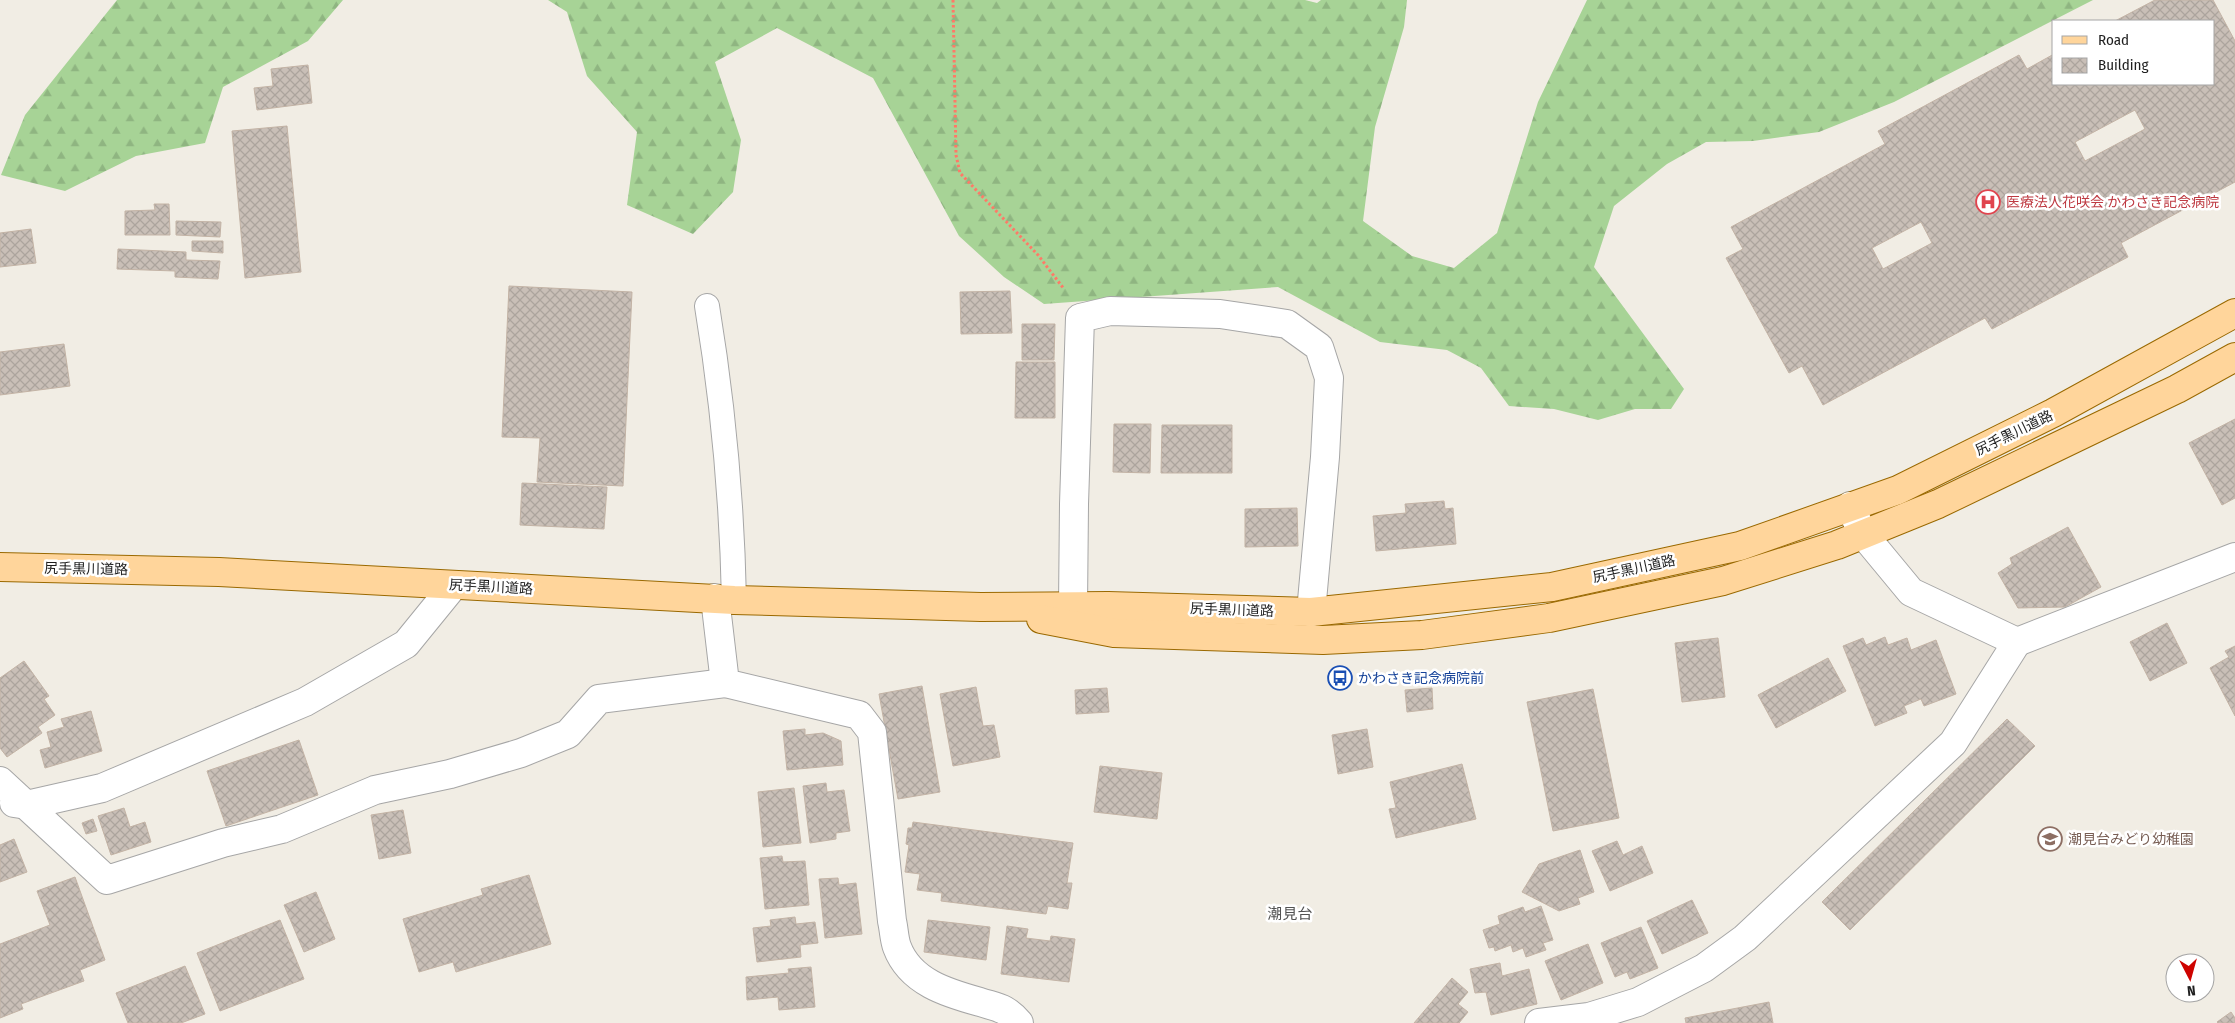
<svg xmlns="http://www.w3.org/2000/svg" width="2235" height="1023" viewBox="0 0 2235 1023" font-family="'Fira Sans Condensed','Noto Sans JP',sans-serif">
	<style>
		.forest { fill: url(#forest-firs) }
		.building { fill: url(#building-cross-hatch); stroke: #c3b3a5; fill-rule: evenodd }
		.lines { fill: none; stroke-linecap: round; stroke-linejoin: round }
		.service-casing { stroke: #a6a6a6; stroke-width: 26 }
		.minor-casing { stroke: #a6a6a6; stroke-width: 30 }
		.primary-casing { stroke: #9a6900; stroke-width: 30 }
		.path { stroke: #ff7967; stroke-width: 3; stroke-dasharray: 2.5 2.5; stroke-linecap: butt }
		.service { stroke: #fff; stroke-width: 24 }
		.minor { stroke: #fff; stroke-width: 28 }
		.primary { stroke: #ffd59b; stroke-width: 28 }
		.labels { text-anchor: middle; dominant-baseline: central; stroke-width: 5; stroke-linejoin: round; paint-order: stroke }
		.health-label { font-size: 14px; fill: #be3a42; stroke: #fff; text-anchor: start }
		.street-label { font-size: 14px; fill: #1f1f1f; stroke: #fff }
		.transit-label { font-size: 14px; fill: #164399; stroke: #fff; text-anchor: start }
		.education-label { font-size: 14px; fill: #785e54; stroke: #fff; text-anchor: start }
		.neighbourhood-label { font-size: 15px; fill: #525252; stroke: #fff }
	</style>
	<defs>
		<pattern id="forest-firs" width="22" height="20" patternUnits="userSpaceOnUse" patternTransform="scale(1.25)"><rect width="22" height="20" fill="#a7d396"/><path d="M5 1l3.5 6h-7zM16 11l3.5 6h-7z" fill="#8fb581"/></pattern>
		<pattern id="building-cross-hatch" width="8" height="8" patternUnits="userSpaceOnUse" patternTransform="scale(1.25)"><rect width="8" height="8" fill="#c9bfb7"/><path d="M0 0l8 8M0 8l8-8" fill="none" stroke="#aca49d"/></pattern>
	</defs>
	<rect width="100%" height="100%" fill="#f1ede4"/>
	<!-- forest -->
	<g class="forest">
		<polygon points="117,0 343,0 308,41 223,87 205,143 136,156 65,191 1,175 25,115"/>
		<polygon points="548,0 1305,0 1317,3 1321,0 1407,0 1404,27 1375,127 1363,221 1412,256 1454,268 1497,233 1538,102 1587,0 2093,0 1894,102 1819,132 1753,141 1706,142 1667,164 1614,206 1594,267 1684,389 1671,409 1635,409 1598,420 1554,409 1509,406 1481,368 1447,350 1380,342 1278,287 1044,304 1004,277 959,236 873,78 777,28 715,62 741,140 733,192 693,234 627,205 637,132 587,76 567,12"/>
	</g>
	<!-- building -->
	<g class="building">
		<path d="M2155,0H2213L2235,41V182L2121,243L2128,257L1992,329L1985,318L1823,405L1802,366L1789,373L1726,258L1743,249L1731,227L1885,144L1878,131L2019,55L2027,69L2054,54V84H2214V21H2115ZM2135,110L2145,129L2085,161L2075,142ZM1921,222L1932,243L1883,269L1872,248Z"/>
		<polygon points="308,65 312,103 257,110 254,88 273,86 271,69"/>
		<polygon points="287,126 301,272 245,278 232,131"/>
		<polygon points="154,204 169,204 170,235 125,235 125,211 155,210"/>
		<polygon points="176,221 221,222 220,237 176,235"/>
		<polygon points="31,229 36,263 0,267 0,233"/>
		<polygon points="192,241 223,241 223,253 192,251"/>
		<polygon points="118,249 186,252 186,260 220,261 218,279 175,277 175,271 117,269"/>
		<polygon points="509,286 632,292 623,486 537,482 540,438 502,437"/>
		<polygon points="1010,291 1012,333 961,334 960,292"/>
		<polygon points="1022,324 1055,324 1054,360 1022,360"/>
		<polygon points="64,344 70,386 0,395 0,352"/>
		<polygon points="1016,362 1055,362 1055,418 1015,418"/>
		<polygon points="2235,419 2235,498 2222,505 2189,443"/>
		<polygon points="1114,424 1151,424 1150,473 1113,472"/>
		<polygon points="1162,425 1232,425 1232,473 1161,473"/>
		<polygon points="522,483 607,487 604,529 520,525"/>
		<polygon points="1444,501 1445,509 1453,508 1456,544 1376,551 1373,516 1406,513 1405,504"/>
		<polygon points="1297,508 1298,546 1245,547 1245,509"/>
		<polygon points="2068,527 2101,587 2065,607 2018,608 1998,573 2012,564 2010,558"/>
		<polygon points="2167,623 2187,663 2150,681 2130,642"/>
		<polygon points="1885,637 1888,645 1907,638 1911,650 1936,640 1956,694 1924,706 1921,699 1904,706 1907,713 1875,726 1843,646 1863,638 1866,645"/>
		<polygon points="1718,638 1725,697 1682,702 1675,643"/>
		<polygon points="2235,646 2235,716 2210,668 2229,657 2225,651"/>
		<polygon points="1828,658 1846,691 1776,728 1758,695"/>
		<polygon points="24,661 49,696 44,699 55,715 38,727 42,733 7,757 0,748 0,678"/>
		<polygon points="922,686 940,792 898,799 879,694"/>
		<polygon points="976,687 983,726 994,725 1000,757 953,766 940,694"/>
		<polygon points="1107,688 1109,712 1076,714 1075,690"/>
		<polygon points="1432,688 1433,709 1407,712 1405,690"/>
		<polygon points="1593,689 1619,818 1553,831 1527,702"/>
		<polygon points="91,711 102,751 45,768 40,750 51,747 47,732 64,727 61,719"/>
		<polygon points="2007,719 2035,746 1850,930 1822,902"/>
		<polygon points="805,729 805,735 823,733 841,741 843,765 787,770 783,731"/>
		<polygon points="1367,729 1373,767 1338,774 1332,735"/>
		<polygon points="299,740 318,795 226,826 207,771"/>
		<polygon points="1462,764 1476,819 1396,838 1389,809 1396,808 1390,782"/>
		<polygon points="1100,766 1162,773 1157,819 1094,812"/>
		<polygon points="826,783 827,792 844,790 850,831 836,833 836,839 810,843 803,786"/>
		<polygon points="794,788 801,843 763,847 758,792"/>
		<polygon points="124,808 130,827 145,822 151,842 111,855 98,816"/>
		<polygon points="403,810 411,853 379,859 371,815"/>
		<polygon points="93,819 97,831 86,834 82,823"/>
		<polygon points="913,822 1073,843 1067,883 1072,883 1068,909 1048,906 1046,914 941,901 942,893 917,890 920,874 905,872 909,845 906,844 908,828 912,828"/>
		<polygon points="14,839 27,872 0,882 0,845"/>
		<polygon points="1617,841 1623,855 1642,846 1653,873 1610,891 1592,851"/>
		<polygon points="1580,850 1594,892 1578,898 1580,904 1559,911 1522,892 1539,864"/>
		<polygon points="782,856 783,862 805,861 809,905 765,909 760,858"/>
		<polygon points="529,875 551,944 456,972 453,962 419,972 403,919 483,895 481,889"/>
		<polygon points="75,877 105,960 80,970 84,981 21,1004 23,1009 0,1018 0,944 50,925 37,891"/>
		<polygon points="838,878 839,885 856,883 862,934 825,938 819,879"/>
		<polygon points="316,892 335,939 304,952 284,905"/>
		<polygon points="1692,900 1708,933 1662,954 1647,921"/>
		<polygon points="1541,906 1553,940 1543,943 1546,950 1526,957 1523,948 1513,952 1511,945 1495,951 1494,947 1489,948 1483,930 1500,924 1498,916 1523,907 1525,912"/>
		<polygon points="795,917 796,924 815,922 818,943 800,945 801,957 757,962 753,928 771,926 770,920"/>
		<polygon points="280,920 304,979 220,1011 197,953"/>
		<polygon points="928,920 990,927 986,960 924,952"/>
		<polygon points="1007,926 1028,929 1026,938 1050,941 1051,936 1075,939 1069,982 1001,974"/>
		<polygon points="1641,927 1658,968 1630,979 1627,972 1615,977 1601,943"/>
		<polygon points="1588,944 1603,983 1561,1000 1545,961"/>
		<polygon points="1500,963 1502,976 1529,969 1537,1004 1491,1015 1486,992 1475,993 1470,969"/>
		<polygon points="185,966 205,1014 181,1023 128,1023 116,993"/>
		<polygon points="811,967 815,1007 779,1010 778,997 747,1000 746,977 789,973 788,969"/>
		<polygon points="1452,978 1468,992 1458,1004 1468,1012 1459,1023 1414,1023"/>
		<polygon points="1769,1002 1773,1023 1686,1023 1685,1018"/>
		<polygon points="2231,1012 2235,1018 2235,1023 2218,1023 2217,1022"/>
	</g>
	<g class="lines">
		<!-- service casing -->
		<g class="service-casing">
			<path id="service" d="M707,306C723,403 732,502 734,600"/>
		</g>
		<!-- minor casing -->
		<g class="minor-casing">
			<g id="minor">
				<path d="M715,598L725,683L859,715L872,732L892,921C894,929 894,939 897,947C910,982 947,993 980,1002C999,1008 1005,1007 1019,1023"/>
				<polyline points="1073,607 1074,504 1080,318 1110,311 1220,314 1287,324 1319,347 1329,378 1325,457 1311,612"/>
				<polyline points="2017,642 2235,557"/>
				<polyline points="0,781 107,880 223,843 282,829 375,790 450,774 521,753 568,734 599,699 725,683"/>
				<polyline points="14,803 27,805 102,788 305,702 406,644 454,585"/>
				<polyline points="1539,1023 1589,1017 1638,1002 1704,968 1745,938 1953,743 2017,642 1911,592 1863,534 1850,506"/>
			</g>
		</g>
		<!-- primary casing -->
		<g class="primary-casing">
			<g id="primary">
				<polyline points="0,567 219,572 734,600 981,607 1108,606 1311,612 1552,587 1740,546 1898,490 2053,413 2235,313"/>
				<polyline points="1041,619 1114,633 1323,640 1422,635 1549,618 1723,581 1837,545 1938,504 2177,389 2235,357"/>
			</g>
		</g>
		<!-- path -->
		<polyline class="path" points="953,0 956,155 960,173 1038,255 1064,289"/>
		<!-- service -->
		<use href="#service" class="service"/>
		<!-- minor -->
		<use href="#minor" class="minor"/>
		<!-- primary -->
		<use href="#primary" class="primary"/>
	</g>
	<!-- icons -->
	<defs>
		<g id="hospital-ring" transform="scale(1.25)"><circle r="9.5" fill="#fff" stroke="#e0444e" stroke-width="1.5"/><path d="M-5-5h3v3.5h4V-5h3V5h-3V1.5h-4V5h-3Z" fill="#e0444e"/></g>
		<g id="bus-ring" transform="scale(1.25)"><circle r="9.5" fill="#fff" stroke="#1a4fb4" stroke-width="1.5"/><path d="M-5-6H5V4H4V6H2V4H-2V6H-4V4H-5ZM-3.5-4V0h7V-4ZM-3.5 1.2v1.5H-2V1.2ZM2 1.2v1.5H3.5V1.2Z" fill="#1a4fb4"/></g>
		<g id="school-ring" transform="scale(1.25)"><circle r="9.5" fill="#fff" stroke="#8d6e63" stroke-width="1.5"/><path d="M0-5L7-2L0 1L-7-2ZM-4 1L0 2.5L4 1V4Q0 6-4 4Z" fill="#8d6e63"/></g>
	</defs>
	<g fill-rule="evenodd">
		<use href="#hospital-ring" x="1988" y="202"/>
		<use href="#bus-ring" x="1340" y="678"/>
		<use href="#school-ring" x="2050" y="839"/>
	</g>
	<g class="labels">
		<!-- health labels -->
		<g class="health-label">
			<text x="2006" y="202">医療法人花咲会 かわさき記念病院</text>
		</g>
		<!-- street labels -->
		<g class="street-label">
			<text transform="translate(2014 433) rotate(-26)">尻手黒川道路</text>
			<text transform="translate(86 569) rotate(1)">尻手黒川道路</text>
			<text transform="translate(1634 569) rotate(-12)">尻手黒川道路</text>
			<text transform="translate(491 587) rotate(3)">尻手黒川道路</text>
			<text transform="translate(1232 610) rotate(2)">尻手黒川道路</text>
		</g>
		<!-- transit labels -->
		<g class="transit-label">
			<text x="1358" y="678">かわさき記念病院前</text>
		</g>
		<!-- education labels -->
		<g class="education-label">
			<text x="2068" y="839">潮見台みどり幼稚園</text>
		</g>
		<!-- neighbourhood labels -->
		<g class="neighbourhood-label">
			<text x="1290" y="914">潮見台</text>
		</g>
	</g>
	<!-- legend -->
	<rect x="2052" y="20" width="162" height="65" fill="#ffffff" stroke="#a5a5a5"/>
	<rect x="2062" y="36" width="25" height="8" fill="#ffd59b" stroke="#a5a5a5"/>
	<text x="2098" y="45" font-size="15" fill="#1f1f1f">Road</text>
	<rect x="2062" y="58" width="25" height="15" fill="url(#building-cross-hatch)" stroke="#a5a5a5"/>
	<text x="2098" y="70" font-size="15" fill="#1f1f1f">Building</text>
	<!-- north arrow -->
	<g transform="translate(2190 978) rotate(174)"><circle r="24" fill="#ffffff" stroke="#a5a5a5"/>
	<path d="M0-4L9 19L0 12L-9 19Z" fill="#ce0300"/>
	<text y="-8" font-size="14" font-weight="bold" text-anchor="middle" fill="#1f1f1f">N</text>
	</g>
</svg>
